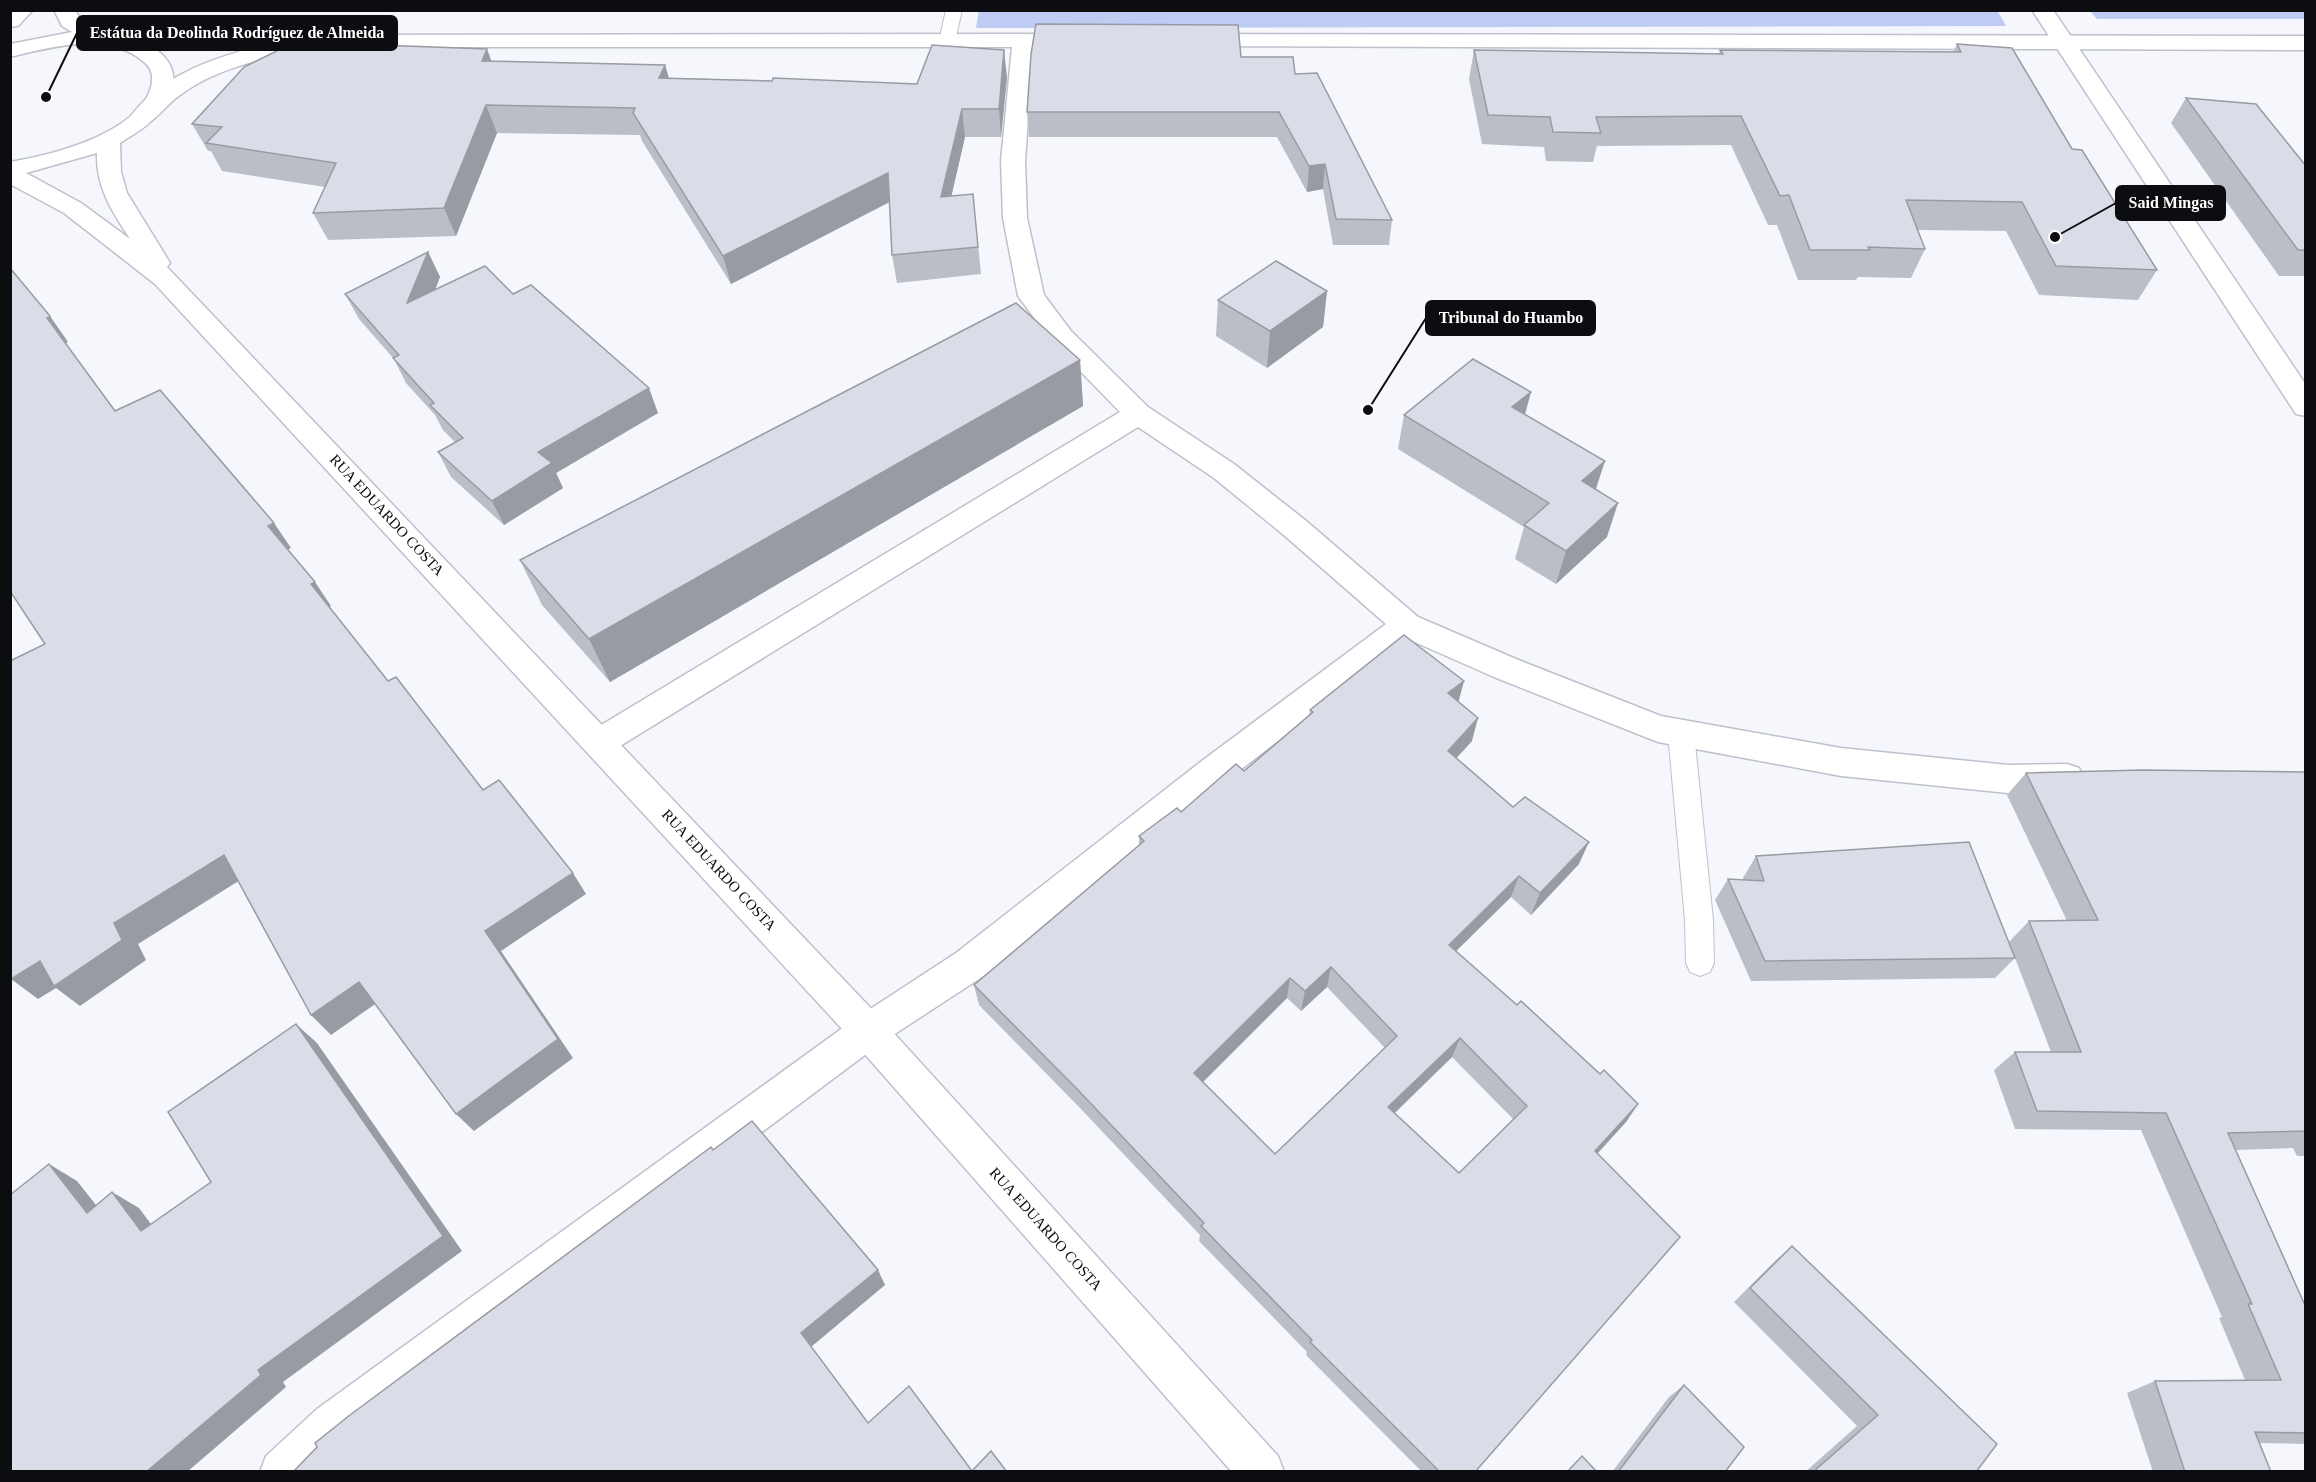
<svg xmlns="http://www.w3.org/2000/svg" width="2316" height="1482" viewBox="0 0 2316 1482" font-family="'Times New Roman',serif">
	<style>
		.green { fill: #becbf3 }
		.lines { fill: none; stroke-linecap: round; stroke-linejoin: round }
		.lane-casing { stroke: #bec1cb; stroke-width: 2 }
		.street-casing { stroke: #bec1cb; stroke-width: 3 }
		.secondary-casing { stroke: #bec1cb; stroke-width: 3 }
		.lane { fill: #fff; fill-rule: evenodd }
		.street { fill: #fff; fill-rule: evenodd }
		.secondary { fill: #fff; fill-rule: evenodd }
		.wall { fill: #bbbec7; fill-rule: evenodd }
		.shaded-wall { fill: #999ba2 }
		.building { fill: #dadde7; stroke: #999ba2; stroke-width: 1.5; fill-rule: evenodd }
		.labels { text-anchor: middle; dominant-baseline: central; stroke-width: 5; stroke-linejoin: round; paint-order: stroke }
		.street-label { font-size: 15px; fill: #0c0d10; stroke: #fff }
		.leader { fill: none; stroke: #0c0d10; stroke-width: 2 }
		.callout-dot { fill: #0c0d10; stroke: #fff; stroke-width: 2 }
		.callout { fill: #0c0d10; stroke: #0c0d10; stroke-width: 2 }
		.callout-label { font-size: 16px; text-anchor: middle; font-weight: bold; fill: #fff }
	</style>
	<rect width="100%" height="100%" fill="#f5f7fd"/>
	<!-- green -->
	<g class="green">
		<polygon points="979,10 1997,10 2006,26 976,28"/>
		<polygon points="2305,10 2305,19 2097,19 2090,11"/>
	</g>
	<g class="lines">
		<!-- lane casing -->
		<g class="lane-casing">
			<g id="lane">
				<polygon points="946,10 962,10 955,41 947,46 939,41"/>
				<polygon points="1681,723 1690,726 1694,733 1713,920 1714,963 1710,972 1700,976 1690,972 1686,963 1685,920 1668,733 1672,726"/>
			</g>
		</g>
		<!-- street casing -->
		<g class="street-casing">
			<g id="street">
				<path d="M136,31L317,35L1023,34L1088,35L1091,40L1088,45L1033,47L1025,161L1027,218L1044,295L1071,331L1148,407L1234,464L1305,520L1418,617L1516,659L1661,716L1841,748L2008,765L2067,764L2079,768L2084,778L2079,788L2067,792L2008,793L1841,776L1658,742L1494,677L1410,640L1227,780L982,977L881,1043L349,1441L315,1472H260L266,1456L317,1409L855,1019L956,953L1203,760L1386,624L1285,536L1214,478L1138,427L612,751L600,755L588,751L583,742L588,733L1120,412L1053,343L1018,296L1003,218L1001,161L1012,47H280L282,50L279,55C242,64 206,74 176,98C162,109 150,130 131,125L128,120C157,78 209,59 257,47L101,45L98,40L101,35Z"/>
				<polygon points="1194,34 2306,36 2306,50 1194,46 1186,45 1183,40 1186,35"/>
			</g>
		</g>
		<!-- secondary casing -->
		<g class="secondary-casing">
			<g id="secondary">
				<polygon points="10,10 33,10 18,26 10,27"/>
				<path d="M54,10H75C88,35 116,32 139,41C183,57 183,94 150,122C141,131 130,136 120,143L121,172L127,193L164,253L170,263L167,267L881,1019L1278,1456L1284,1472H1232L855,1043L155,284L64,213L10,184V162C52,155 122,137 146,99C153,87 156,71 144,62C108,31 51,47 10,57V44L72,32L62,26ZM97,153C96,188 112,211 130,239L81,203L26,173Z"/>
				<polygon points="2032,10 2053,10 2306,385 2306,416 2296,414"/>
			</g>
		</g>
		<!-- lane -->
		<use href="#lane" class="lane"/>
		<!-- street -->
		<use href="#street" class="street"/>
		<!-- secondary -->
		<use href="#secondary" class="secondary"/>
	</g>
	<!-- wall -->
	<g class="wall">
		<polygon points="1957,44 2072,149 2157,270 2138,300 2039,295 2006,231 1918,230 1925,249 1911,278 1858,277 1856,280 1798,280 1777,225 1768,225 1731,145 1597,146 1593,162 1546,161 1544,147 1482,144 1469,79 1474,50 1719,54 1720,50 1953,52"/>
		<polygon points="1241,57 1295,74 1392,220 1389,245 1333,245 1323,189 1307,192 1277,137 1029,137 1027,112"/>
		<polygon points="491,61 665,65 669,78 917,84 1007,77 1001,137 965,137 951,196 973,194 981,274 897,283 892,255 890,202 731,284 642,141 640,135 497,133 456,236 328,240 313,213 325,187 222,171 211,151 208,151 192,124"/>
		<polygon points="2186,98 2306,166 2306,276 2279,276 2171,123"/>
		<polygon points="428,252 440,277 435,290 513,294 658,413 556,473 563,488 504,525 451,477 438,452 455,442 443,430 435,415 406,383 394,359 359,319 345,294"/>
		<polygon points="1327,291 1323,327 1267,368 1216,336 1218,300"/>
		<polygon points="1080,360 1083,406 610,682 542,605 520,560"/>
		<polygon points="1404,415 1525,415 1596,489 1607,537 1556,584 1515,559 1524,527 1398,449"/>
		<path d="M1458,701L1472,741L1456,758L1579,864L1531,915L1511,897L1456,951L1517,1005L1600,1074L1638,1104L1626,1122L1597,1154L1475,1472H1422L1306,1355L1307,1352L1199,1241L1200,1235L1080,1108L979,1005L974,985L1139,845V836L1181,812L1244,771L1309,716L1310,710ZM1327,987L1385,1048L1275,1154L1203,1082L1287,998L1301,1011ZM1452,1057L1513,1119L1459,1173L1395,1113Z"/>
		<polygon points="2306,772 2306,1156 2297,1156 2293,1148 2236,1150 2304,1303 2306,1303 2306,1444 2259,1443 2271,1472 2153,1472 2127,1393 2155,1381 2245,1380 2219,1318 2222,1317 2141,1130 2015,1129 1994,1070 2015,1052 2051,1052 2009,942 2029,921 2067,921 2007,795 2026,773"/>
		<polygon points="1756,856 2015,958 1995,978 1751,981 1715,900 1728,879 1743,880 1743,878"/>
		<polygon points="1792,1246 1976,1472 1805,1472 1857,1426 1734,1302 1775,1261"/>
		<polygon points="1684,1385 1725,1472 1612,1472 1669,1397"/>
	</g>
	<!-- shaded-wall -->
	<g class="shaded-wall">
		<polygon points="487,49 497,76 482,61"/>
		<polygon points="1004,50 1007,77 1001,137 999,109"/>
		<polygon points="665,65 673,92 659,78"/>
		<polygon points="486,105 497,133 456,236 444,208"/>
		<polygon points="962,109 965,137 945,224 941,197"/>
		<polygon points="1325,164 1323,189 1307,192 1309,166"/>
		<polygon points="888,173 893,200 731,284 723,256"/>
		<polygon points="428,252 440,277 420,328 407,303"/>
		<polygon points="1327,291 1323,327 1267,368 1270,331"/>
		<polygon points="50,316 68,342 66,343 47,318"/>
		<polygon points="1080,360 1083,406 610,682 589,639"/>
		<polygon points="649,388 658,413 556,473 563,488 504,525 492,501 538,452"/>
		<polygon points="1531,392 1522,426 1512,407"/>
		<polygon points="1605,461 1594,495 1582,481"/>
		<polygon points="1618,503 1607,537 1556,584 1566,551"/>
		<polygon points="274,523 291,548 285,551 268,526"/>
		<polygon points="315,582 331,606 328,608 311,584"/>
		<polygon points="1464,681 1458,704 1448,693"/>
		<polygon points="1478,718 1472,741 1442,774 1448,751"/>
		<polygon points="1589,842 1579,864 1531,915 1540,893"/>
		<polygon points="224,855 245,877 138,944 146,960 80,1006 56,988 38,999 11,979 40,961 114,923"/>
		<polygon points="573,873 586,894 501,951 573,1058 474,1131 456,1114 485,931"/>
		<polygon points="1519,876 1511,897 1442,965 1449,945"/>
		<polygon points="1331,967 1327,987 1301,1011 1305,991"/>
		<polygon points="1290,978 1287,998 1193,1092 1194,1073"/>
		<polygon points="359,982 378,1002 331,1035 311,1015"/>
		<polygon points="296,1024 317,1043 462,1251 283,1382 286,1387 187,1472 146,1472 258,1370"/>
		<polygon points="1460,1038 1452,1057 1382,1125 1388,1107"/>
		<polygon points="1638,1104 1626,1122 1584,1168 1595,1151"/>
		<polygon points="49,1164 77,1181 115,1229 87,1213"/>
		<polygon points="112,1192 139,1208 168,1247 141,1231"/>
		<polygon points="878,1270 885,1285 811,1347 801,1333"/>
	</g>
	<!-- building -->
	<g class="building">
		<polygon points="1036,24 1238,25 1241,57 1293,57 1295,74 1317,73 1392,220 1336,219 1325,164 1309,166 1279,112 1027,112 1031,54"/>
		<polygon points="295,42 487,49 482,61 665,65 659,78 772,81 773,78 917,84 932,45 1004,50 999,109 962,109 941,197 973,194 978,247 892,255 888,173 723,256 633,113 635,108 486,105 444,208 313,213 336,163 206,143 222,127 192,124 244,67"/>
		<polygon points="1957,44 2012,48 2072,149 2082,150 2157,270 2056,266 2022,202 1906,200 1925,249 1868,247 1870,250 1810,250 1789,195 1780,196 1741,116 1596,117 1601,133 1553,132 1550,117 1488,115 1474,50 1723,54 1720,50 1961,52"/>
		<polygon points="2186,98 2256,104 2306,166 2306,250 2298,250"/>
		<polygon points="428,252 407,303 485,266 513,294 531,285 649,388 538,452 552,463 492,501 438,452 463,438 430,405 434,403 393,358 399,355 345,294"/>
		<polygon points="1276,261 1327,291 1270,331 1218,300"/>
		<polygon points="10,268 50,316 47,318 115,411 160,390 274,523 268,526 315,582 311,584 388,681 396,677 483,790 499,780 573,873 485,931 558,1039 456,1114 359,982 311,1015 224,855 114,923 122,940 54,986 40,961 11,979 10,661 45,644 10,591"/>
		<polygon points="1016,303 1080,360 589,639 520,560"/>
		<polygon points="1473,359 1531,392 1512,407 1605,461 1582,481 1618,503 1566,551 1524,525 1549,503 1404,415"/>
		<path d="M1404,635L1464,681L1448,693L1478,718L1448,751L1513,807L1525,797L1589,842L1540,893L1519,876L1449,945L1517,1005L1521,1001L1600,1074L1604,1070L1638,1104L1595,1151L1680,1237L1475,1472H1440L1310,1342L1312,1340L1201,1226L1204,1223L1078,1090L974,985L1144,841L1139,836L1177,808L1181,812L1236,764L1244,771L1313,712L1310,710ZM1331,967L1397,1036L1275,1154L1194,1073L1290,978L1305,991ZM1460,1038L1527,1106L1459,1173L1388,1107Z"/>
		<polygon points="2143,770 2306,772 2306,1131 2228,1133 2304,1303 2306,1303 2306,1433 2255,1432 2271,1472 2185,1472 2155,1381 2281,1380 2248,1304 2252,1304 2166,1113 2037,1111 2015,1052 2081,1052 2029,921 2098,920 2026,773"/>
		<polygon points="1969,842 2015,958 1765,961 1728,879 1764,881 1756,856"/>
		<polygon points="296,1024 443,1236 258,1370 261,1375 146,1472 10,1472 10,1195 49,1164 87,1213 112,1192 141,1231 211,1182 168,1112"/>
		<polygon points="752,1121 878,1270 801,1333 868,1423 909,1386 972,1471 991,1451 1007,1472 293,1472 317,1447 315,1443 350,1415 711,1147 713,1150"/>
		<polygon points="1792,1246 1997,1444 1976,1472 1813,1472 1878,1415 1750,1288"/>
		<polygon points="1684,1385 1744,1447 1725,1472 1618,1472"/>
		<polygon points="1582,1456 1597,1472 1567,1472"/>
	</g>
	<g class="labels">
		<!-- street labels -->
		<g class="street-label">
			<text transform="translate(387 515) rotate(47)">RUA EDUARDO COSTA</text>
			<text transform="translate(719 870) rotate(47)">RUA EDUARDO COSTA</text>
			<text transform="translate(1046 1229) rotate(48)">RUA EDUARDO COSTA</text>
		</g>
	</g>
	<!-- callouts -->
	<path class="leader" d="M46 97L77 33M2055 237L2116 203M1368 410L1426 318"/>
	<g class="callout-dot">
		<circle cx="46" cy="97" r="6"/>
		<circle cx="2055" cy="237" r="6"/>
		<circle cx="1368" cy="410" r="6"/>
	</g>
	<g class="callout">
		<rect x="77" y="16" width="320" height="34" rx="6"/>
		<rect x="2116" y="186" width="109" height="34" rx="6"/>
		<rect x="1426" y="301" width="169" height="34" rx="6"/>
	</g>
	<g class="callout-label">
		<text x="237" y="38">Estátua da Deolinda Rodríguez de Almeida</text>
		<text x="2171" y="208">Said Mingas</text>
		<text x="1511" y="323">Tribunal do Huambo</text>
	</g>
	<!-- border -->
	<rect width="2316" height="1482" fill="none" stroke="#0c0d10" stroke-width="24"/>
</svg>
